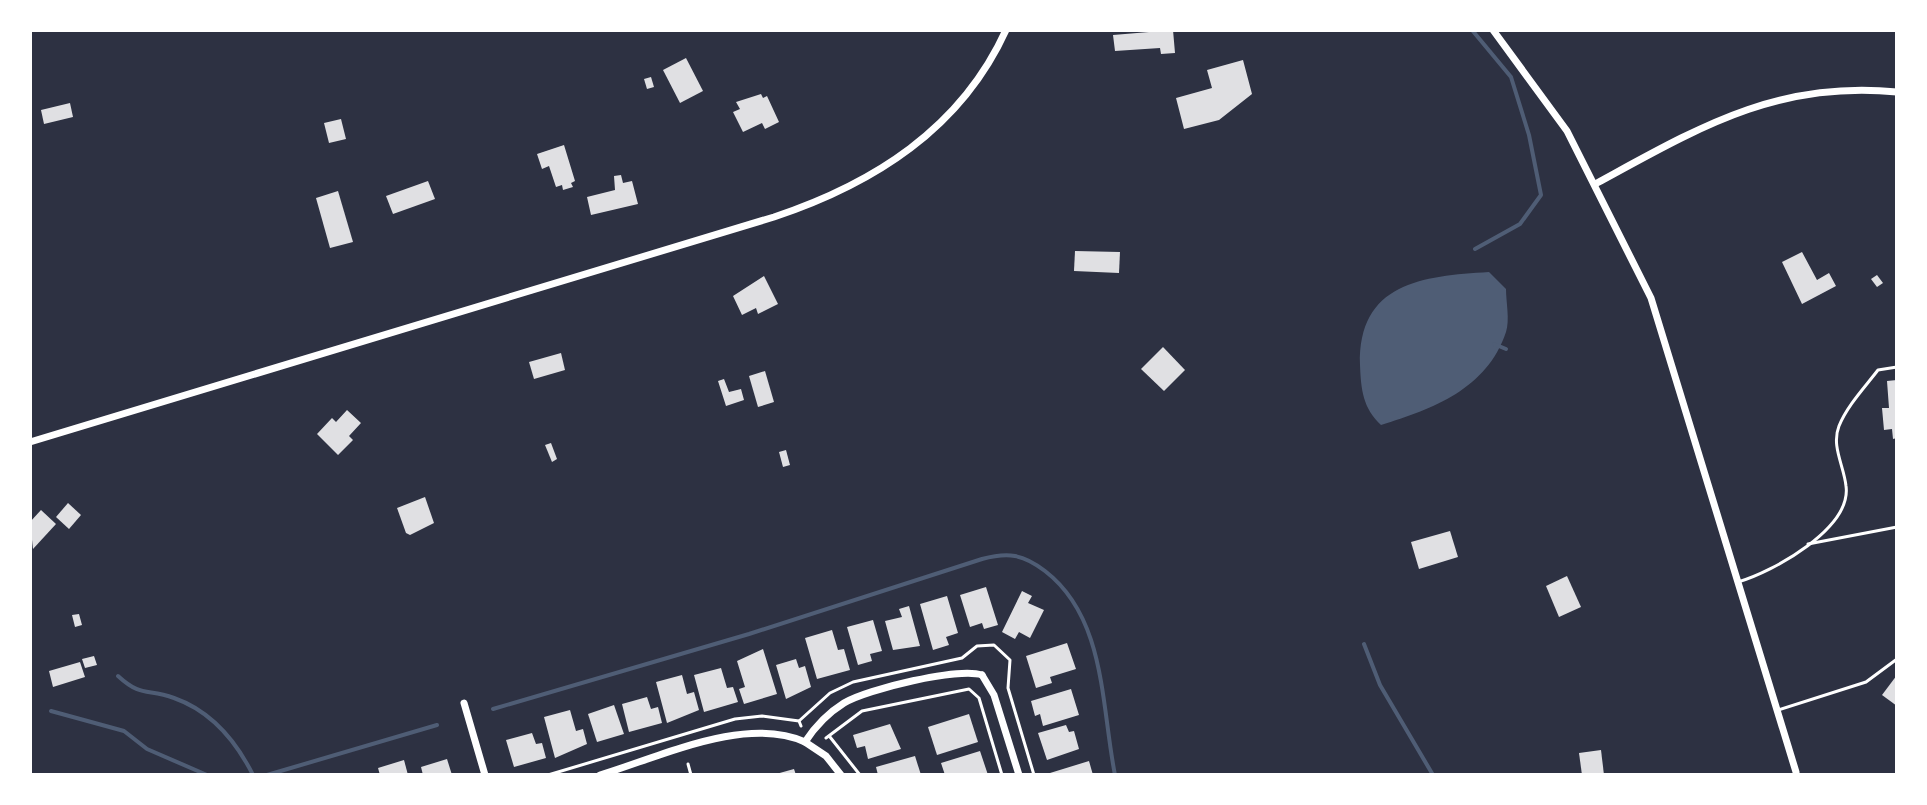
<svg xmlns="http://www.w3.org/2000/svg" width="1927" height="805" viewBox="0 0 1927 805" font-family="'Source Sans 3',sans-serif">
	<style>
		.water { fill: #4f5d75 }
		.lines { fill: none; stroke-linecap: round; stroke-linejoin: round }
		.stream { stroke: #4f5d75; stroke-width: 4 }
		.building { fill: #e0e0e3 }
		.path { stroke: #fff; stroke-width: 3 }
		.service { stroke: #fff; stroke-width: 3 }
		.minor { stroke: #fff; stroke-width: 7 }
	</style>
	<rect width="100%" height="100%" fill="#2d3142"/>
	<!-- water -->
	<path class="water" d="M1489,272L1506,289C1506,302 1510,320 1506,332C1487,389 1433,409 1381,425C1363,408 1361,390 1360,365C1358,283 1422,276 1489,272Z"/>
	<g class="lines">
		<!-- stream -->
		<g class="stream">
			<polyline points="1472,30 1511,77 1529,135 1541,195 1520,224 1475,249"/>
			<polyline points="1494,344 1506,349"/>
			<polyline points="1364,644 1380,685 1433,775"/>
			<path d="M118,676C142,698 147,688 174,698C211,711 236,741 253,775"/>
			<path d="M493,709L749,634L982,559C1008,552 1023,554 1045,571C1106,618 1101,705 1115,775"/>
			<polyline points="51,711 124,731 147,749 207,775"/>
			<polyline points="267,775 437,725"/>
		</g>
	</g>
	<!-- building -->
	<g class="building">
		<polygon points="1173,30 1175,53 1161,54 1160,48 1115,51 1113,35"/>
		<polygon points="686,58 703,91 680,103 663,70"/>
		<polygon points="1243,60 1252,94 1219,120 1184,129 1176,98 1212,88 1207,70"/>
		<polygon points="651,77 654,87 647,89 644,79"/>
		<polygon points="761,94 763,98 767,96 779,122 765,129 762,123 743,132 733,112 740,109 736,102"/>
		<polygon points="70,103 73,117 44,124 41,110"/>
		<polygon points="341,119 346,139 329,143 324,123"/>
		<polygon points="564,145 575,181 571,183 573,187 563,190 562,185 556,187 549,166 542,169 537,154"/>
		<polygon points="621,175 623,183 632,181 638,204 591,215 587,197 615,190 614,176"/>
		<polygon points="428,181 435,199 393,214 386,196"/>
		<polygon points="338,191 353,242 330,248 316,198"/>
		<polygon points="1075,251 1120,252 1119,273 1074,271"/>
		<polygon points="1802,252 1817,280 1829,273 1836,286 1802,304 1782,262"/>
		<polygon points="1877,275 1883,283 1877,287 1871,279"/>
		<polygon points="764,276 778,304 758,314 756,308 742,315 733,296"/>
		<polygon points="1163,347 1185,370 1164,391 1141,369"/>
		<polygon points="561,353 565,370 534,379 529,362"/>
		<polygon points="765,371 774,402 758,407 749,376"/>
		<polygon points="724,379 729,392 741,389 744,400 726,406 718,381"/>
		<polygon points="1897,380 1897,438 1893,439 1892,429 1884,430 1882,408 1889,408 1887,381"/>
		<polygon points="347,410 361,423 349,436 353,440 338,455 317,434 332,418 336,422"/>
		<polygon points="551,443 557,459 552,462 545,445"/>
		<polygon points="786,450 790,465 783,467 779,452"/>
		<polygon points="425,497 434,523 410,535 406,533 397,508"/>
		<polygon points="68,503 81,515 69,529 56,517"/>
		<polygon points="41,510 56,524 33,549 30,522"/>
		<polygon points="1450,531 1458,557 1419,569 1411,542"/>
		<polygon points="1567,576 1581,607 1559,617 1546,586"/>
		<polygon points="986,587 998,625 984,629 982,623 970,627 960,595"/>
		<polygon points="1022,591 1032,596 1028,603 1044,610 1030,638 1019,632 1015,639 1002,632"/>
		<polygon points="947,596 958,633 946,637 949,645 933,650 920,604"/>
		<polygon points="909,606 920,646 893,650 885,621 902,617 899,609"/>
		<polygon points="79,614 82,625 75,627 72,615"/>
		<polygon points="873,620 882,651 870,654 872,661 858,665 847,627"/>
		<polygon points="832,630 838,650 844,649 850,670 817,679 805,638"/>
		<polygon points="1067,643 1076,669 1050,677 1052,683 1036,688 1026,656"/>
		<polygon points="763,649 777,694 744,704 739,689 745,687 737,661"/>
		<polygon points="94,656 97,665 85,668 82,659"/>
		<polygon points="796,659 799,668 805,666 811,687 786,699 776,665"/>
		<polygon points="80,662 85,677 53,687 49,671"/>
		<polygon points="721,668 727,688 733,687 738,702 704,712 694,675"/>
		<polygon points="682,675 687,694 694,692 699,710 667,723 656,682"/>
		<polygon points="1897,675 1897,706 1882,695"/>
		<polygon points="1071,689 1079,715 1043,726 1040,714 1035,716 1031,701"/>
		<polygon points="647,697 651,709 658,707 662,723 629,732 622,704"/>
		<polygon points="614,705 624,734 597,742 588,714"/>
		<polygon points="570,710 576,731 583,729 587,744 555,758 544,717"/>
		<polygon points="969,714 978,742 937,755 928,727"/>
		<polygon points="890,724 901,749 868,759 865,746 857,748 853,735"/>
		<polygon points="1066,725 1069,732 1074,731 1079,749 1047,760 1038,733"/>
		<polygon points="532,733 536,744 542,743 546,758 514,767 506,740"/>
		<polygon points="1601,750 1604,775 1582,775 1579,753"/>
		<polygon points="980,751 988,775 945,775 941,763"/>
		<polygon points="915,756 921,775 878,775 876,767"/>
		<polygon points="447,759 452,775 423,775 421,767"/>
		<polygon points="404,760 408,775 380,775 378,768"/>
		<polygon points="1089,761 1093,775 1051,775 1050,773"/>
		<polygon points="794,769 796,775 776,775 776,774"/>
	</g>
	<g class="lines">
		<!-- path -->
		<g class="path">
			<polyline points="799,721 830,693 853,682 962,658 977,646 994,645 1010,660 1008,688 1034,775"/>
			<polyline points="830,737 860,775"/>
			<polyline points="826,738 862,711 969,689 979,698 1002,775"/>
			<polyline points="688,764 691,775"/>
			<polyline points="548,775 735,719 762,716 799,721 801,726"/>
		</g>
		<!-- service -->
		<g class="service">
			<polyline points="1808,544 1897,527"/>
			<path d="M1738,582C1773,572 1852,528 1846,486C1844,466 1831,446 1839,426C1847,406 1865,387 1878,370L1897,367"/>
			<polyline points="1778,710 1866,682 1897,659"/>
		</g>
		<!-- minor -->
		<g class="minor">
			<polyline points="1493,30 1567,131 1651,298 1796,772"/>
			<path d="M1597,183C1698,128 1777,80 1897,92"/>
			<path d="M30,442L774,217C873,184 961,129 1006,30"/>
			<polyline points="982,675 994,695 1019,775"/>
			<polyline points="464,703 485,775"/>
			<polyline points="805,742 826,756 841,775"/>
			<path d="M600,775C660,757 746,715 805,742C816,725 828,713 844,703C867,689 959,667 982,675"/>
		</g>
	</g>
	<!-- border -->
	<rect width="1927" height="805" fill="none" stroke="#ffffff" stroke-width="64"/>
</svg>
